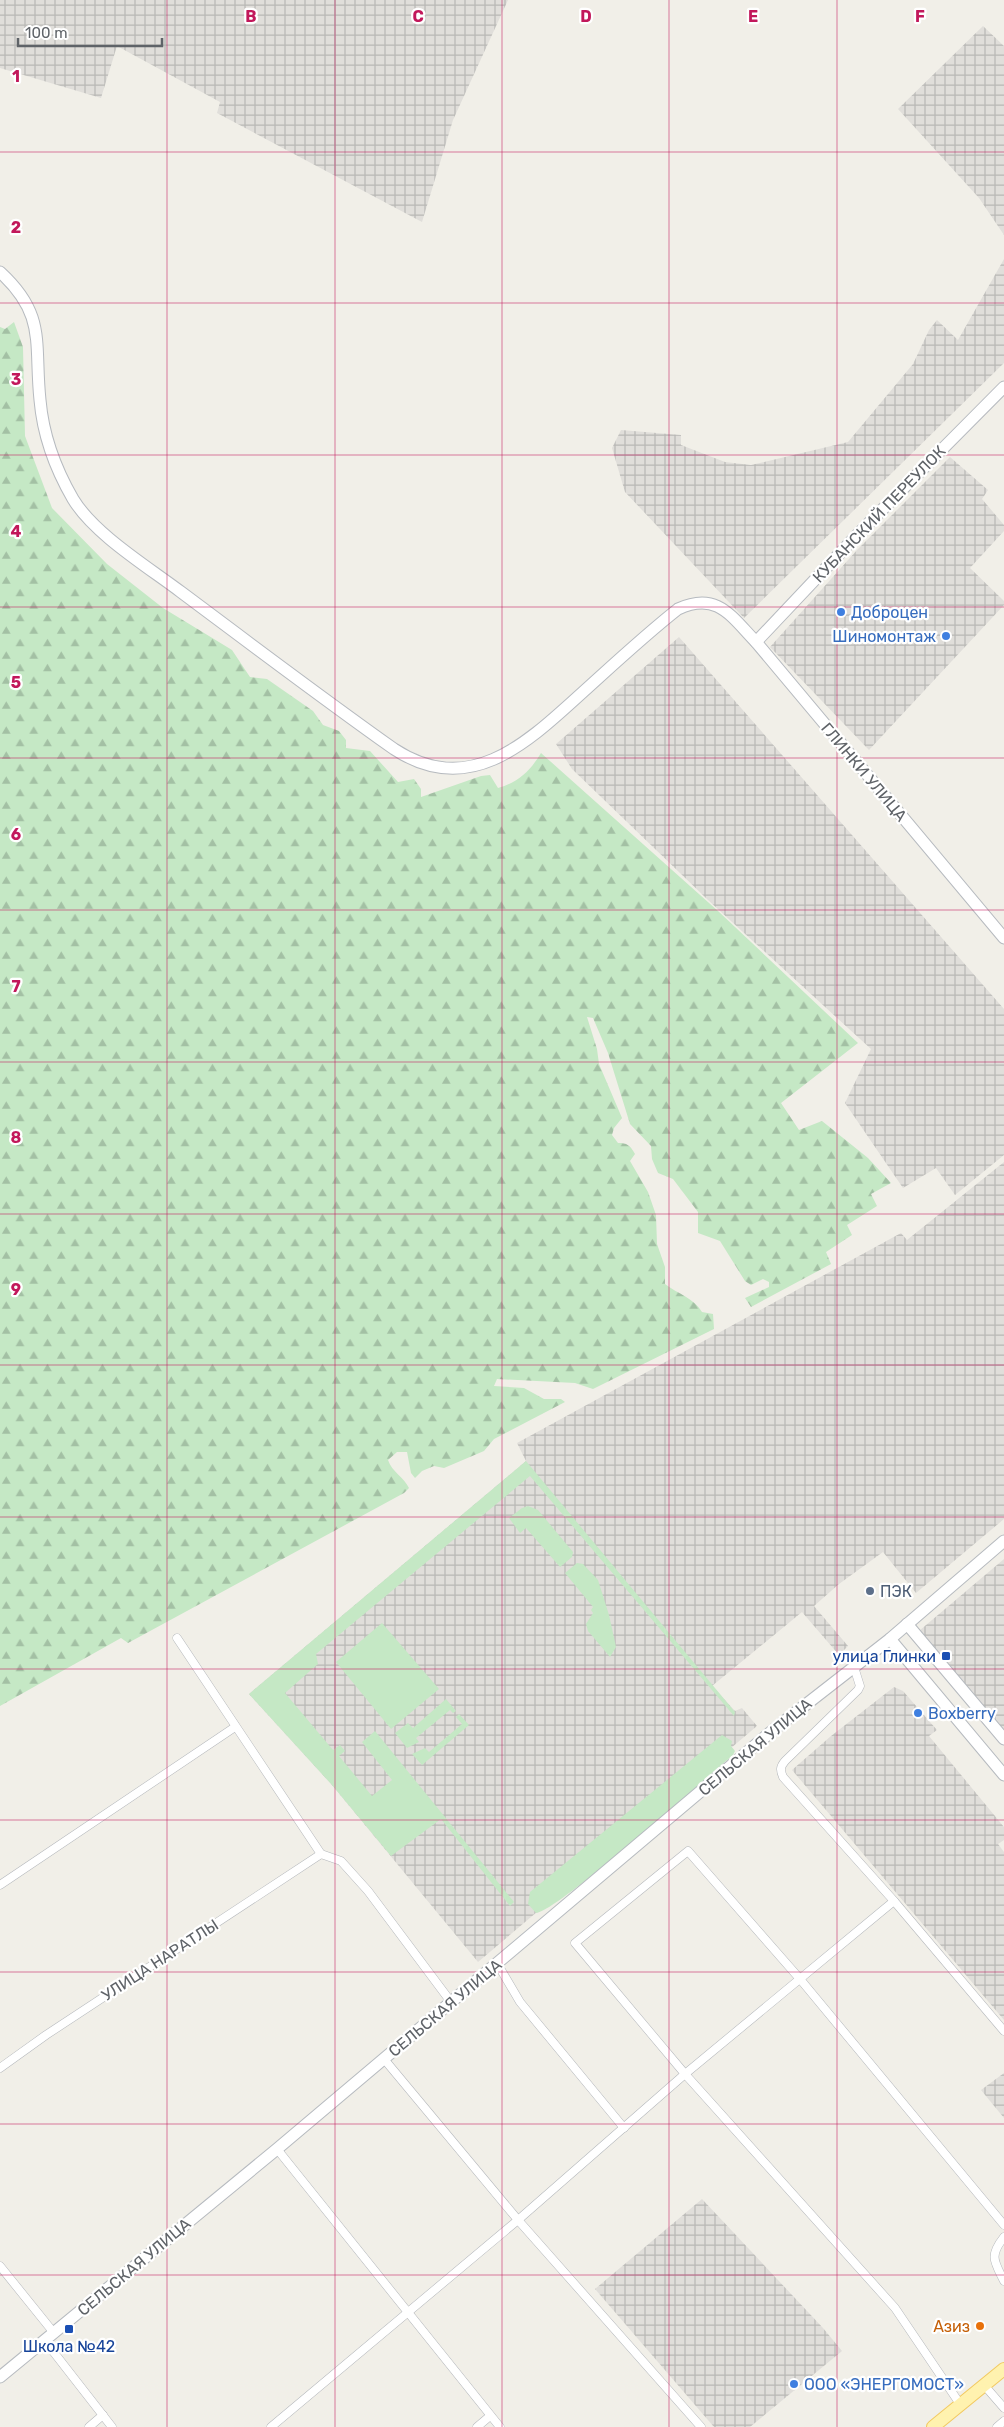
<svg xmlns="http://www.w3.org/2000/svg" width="1004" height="2427" viewBox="0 0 1004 2427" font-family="Rubik,sans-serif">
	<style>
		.industrial { fill: url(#industrial-grid) }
		.grass { fill: #c5e8c5 }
		.forest { fill: url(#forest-firs) }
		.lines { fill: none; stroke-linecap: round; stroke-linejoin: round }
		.minor-casing { stroke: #b5b8bc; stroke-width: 9 }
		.secondary-casing { stroke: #b6babf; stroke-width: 13 }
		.primary-casing { stroke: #f2c960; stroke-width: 14 }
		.minor { stroke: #fff; stroke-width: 8 }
		.secondary { stroke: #fff; stroke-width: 11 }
		.primary { stroke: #fff2af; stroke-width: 12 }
		.grid { fill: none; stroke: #c2185b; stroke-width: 1; stroke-opacity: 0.55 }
		.shop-dot { fill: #3f7fe0; stroke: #fff; stroke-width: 2 }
		.service-dot { fill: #5c6f8a; stroke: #fff; stroke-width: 2 }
		.transit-dot { fill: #1a4fb4; stroke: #fff; stroke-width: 2 }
		.food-dot { fill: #e8710a; stroke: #fff; stroke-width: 2 }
		.labels { text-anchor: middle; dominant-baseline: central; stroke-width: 4.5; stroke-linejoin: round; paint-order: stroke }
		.street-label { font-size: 16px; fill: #5f6368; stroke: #fff }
		.shop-label { font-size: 16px; fill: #366cbe; stroke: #fff; text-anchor: start }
		.service-label { font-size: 16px; fill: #4e5e75; stroke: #fff; text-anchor: start }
		.transit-label { font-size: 16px; fill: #164399; stroke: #fff; text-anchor: end }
		.food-label { font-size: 16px; fill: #c56008; stroke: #fff; text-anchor: end }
		.grid-label { font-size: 16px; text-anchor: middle; font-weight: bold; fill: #c2185b; stroke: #fff; stroke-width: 4.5; stroke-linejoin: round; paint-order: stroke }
	</style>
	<defs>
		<pattern id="industrial-grid" width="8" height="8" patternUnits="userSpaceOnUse" patternTransform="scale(1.25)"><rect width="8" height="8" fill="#e0deda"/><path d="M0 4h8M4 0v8" fill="none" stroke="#b9b8b5"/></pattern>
		<pattern id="forest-firs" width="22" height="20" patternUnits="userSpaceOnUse" patternTransform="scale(1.25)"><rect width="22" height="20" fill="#c5e8c5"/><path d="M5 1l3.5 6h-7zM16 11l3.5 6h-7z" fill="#a3c0a4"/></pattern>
	</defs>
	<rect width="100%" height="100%" fill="#f1efe8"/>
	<!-- industrial -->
	<g class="industrial">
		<polygon points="0,0 508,0 453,120 422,222 217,113 220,102 117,46 101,98 0,68"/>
		<polygon points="983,26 1004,46 1004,235 979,198 898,109"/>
		<polygon points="1004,259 1004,363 744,618 625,492 612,448 621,430 681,435 681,445 725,462 751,465 848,442 913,364 929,330 937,320 958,340"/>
		<polygon points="950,457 988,490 982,499 1004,525 1004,531 970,568 1004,601 1004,605 869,750 770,647 857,550"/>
		<polygon points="679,637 1004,1009 1004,1155 955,1195 936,1168 903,1188 845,1103 871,1049 708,900 572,769 556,744"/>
		<polygon points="1004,1162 1004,1519 916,1593 883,1552 839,1584 814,1606 848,1646 839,1655 802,1612 712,1686 735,1711 742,1708 757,1726 478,1962 332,1785 249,1694 526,1461 517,1443 901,1233 907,1240"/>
		<polygon points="1004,1559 1004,1734 919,1631"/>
		<polygon points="894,1687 903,1691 937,1730 929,1736 1004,1827 1004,1840 998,1844 1004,1852 1004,2020 792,1770 831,1736"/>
		<polygon points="1004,2073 1004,2118 981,2090"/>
		<polygon points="702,2199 823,2328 842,2351 750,2427 714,2427 595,2289"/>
	</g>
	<!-- grass -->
	<g class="grass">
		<polygon points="526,1461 735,1712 734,1716 530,1476 316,1654 318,1664 285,1693 333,1750 340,1745 345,1751 339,1756 372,1796 392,1780 362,1742 375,1731 514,1902 510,1906 441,1819 391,1856 332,1785 249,1694"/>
		<polygon points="528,1506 538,1510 573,1552 572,1557 560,1567 526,1528 520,1533 509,1518 522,1508"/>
		<polygon points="577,1563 583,1564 598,1580 609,1615 616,1647 610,1657 588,1631 586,1624 593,1613 591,1610 593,1607 565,1573"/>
		<polygon points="382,1623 439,1689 391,1729 336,1662"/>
		<polygon points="446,1699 456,1711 453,1713 450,1710 416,1738 419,1742 407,1748 395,1733 408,1723 413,1728"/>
		<polygon points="459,1714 469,1725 422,1765 412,1754 425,1748 429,1752 462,1724 456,1717"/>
		<path d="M722,1735L732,1741L731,1746L735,1751L733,1755C707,1777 557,1912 536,1913L528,1904L530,1892Z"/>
	</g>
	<!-- forest -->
	<path class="forest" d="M14,322L23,347L25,436L52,508L107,564L163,608L232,650L250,677L267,679L313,711L323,725L339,731L346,740V748L370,751L398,782L414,779L421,789V797L481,776L490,775L498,788C519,782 530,771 541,753L718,911L858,1043L781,1103L799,1130L822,1121L868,1158L891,1183L871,1194L877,1206L847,1225L852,1235L826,1252L831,1264L751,1307L745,1298L769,1287V1282L763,1279L751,1285L745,1281L720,1241L698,1233V1212L673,1179L658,1173L652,1159L651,1146L630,1124L608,1053L593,1018L587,1017L597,1049L599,1064L622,1118L614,1128L612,1135L618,1143C627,1143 630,1145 635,1154L630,1161L648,1192L656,1215L657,1244L665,1267V1284C678,1294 694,1298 702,1312L713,1314L714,1329L593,1389L575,1383L497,1379L494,1386L524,1388L544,1399H561L565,1402L494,1439L484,1451L444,1468L434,1466L422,1471L415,1478L411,1473L407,1452H397L388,1460C392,1472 404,1477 409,1488L404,1493L128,1643L121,1638L0,1706V327L5,329Z"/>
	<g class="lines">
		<!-- minor casing -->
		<g class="minor-casing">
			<g id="minor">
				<polyline points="177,1638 321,1854 341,1861 368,1891 451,2002"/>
				<path d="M854,1667L860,1686L858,1690L785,1761C780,1767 780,1770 783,1777L894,1901L1004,2031"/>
				<polyline points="0,1885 235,1727"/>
				<polyline points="497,1963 520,2002 624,2128"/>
				<polyline points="384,2059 518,2220 701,2427"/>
				<polyline points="0,2068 46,2035 321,1854"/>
				<polyline points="277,2149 500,2427"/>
				<path d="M1004,2237C989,2256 994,2261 1004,2281"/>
				<polyline points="0,2266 54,2333"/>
				<polyline points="45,2341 112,2427"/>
				<polyline points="984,2385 1004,2408"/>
				<polyline points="960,2404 895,2308 685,2074 575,1943 688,1851 800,1979 1004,2225"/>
				<polyline points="89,2427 103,2415"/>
				<polyline points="271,2427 518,2220 685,2074 894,1901"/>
				<polyline points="477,2427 490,2416"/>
				<polyline points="997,2427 1004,2421"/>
			</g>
		</g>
		<!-- secondary casing -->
		<g class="secondary-casing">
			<g id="secondary">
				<path d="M0,272C47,315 34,343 40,400C43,435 55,468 73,499C94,534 148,567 181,592C252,645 322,698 394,749C470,799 528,742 583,692C614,664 645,635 678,609C717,591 731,616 756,642L1004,938"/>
				<polyline points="756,642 859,533 1004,387"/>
				<polyline points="907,1624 1004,1739"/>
				<polyline points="890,1639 1004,1775"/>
				<polyline points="0,2377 277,2149 772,1731 890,1639 1004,1541"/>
			</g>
		</g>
		<!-- primary casing -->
		<g class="primary-casing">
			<polyline id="primary" points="933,2427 1004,2369"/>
		</g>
		<!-- minor -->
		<use href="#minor" class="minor"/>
		<!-- secondary -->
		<use href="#secondary" class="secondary"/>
		<!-- primary -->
		<use href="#primary" class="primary"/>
	</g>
	<!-- grid -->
	<path class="grid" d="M167,0V2427M335,0V2427M502,0V2427M669,0V2427M837,0V2427M0,152H1004M0,303H1004M0,455H1004M0,607H1004M0,758H1004M0,910H1004M0,1062H1004M0,1214H1004M0,1365H1004M0,1517H1004M0,1669H1004M0,1820H1004M0,1972H1004M0,2124H1004M0,2275H1004"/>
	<!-- markers -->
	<g class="shop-dot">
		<circle cx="841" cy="612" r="5"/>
		<circle cx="946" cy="636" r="5"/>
		<circle cx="918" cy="1713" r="5"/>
		<circle cx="794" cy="2384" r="5"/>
	</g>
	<circle class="service-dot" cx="870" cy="1591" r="5"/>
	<g class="transit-dot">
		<rect x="941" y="1651" width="10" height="10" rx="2.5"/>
		<rect x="64" y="2324" width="10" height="10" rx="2.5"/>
	</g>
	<circle class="food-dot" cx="980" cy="2326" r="5"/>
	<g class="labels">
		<!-- street labels -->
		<g class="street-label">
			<text transform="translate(879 514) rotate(-46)">КУБАНСКИЙ ПЕРЕУЛОК</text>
			<text transform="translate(864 772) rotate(50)">ГЛИНКИ УЛИЦА</text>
			<text transform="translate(755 1747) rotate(-40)">СЕЛЬСКАЯ УЛИЦА</text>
			<text transform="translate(160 1960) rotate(-33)">УЛИЦА НАРАТЛЫ</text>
			<text transform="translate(445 2008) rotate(-40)">СЕЛЬСКАЯ УЛИЦА</text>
			<text transform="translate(134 2267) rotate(-40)">СЕЛЬСКАЯ УЛИЦА</text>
		</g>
		<!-- shop labels -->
		<g class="shop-label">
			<text x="851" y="612">Доброцен</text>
			<text x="936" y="636" text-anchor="end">Шиномонтаж</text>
			<text x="928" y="1713">Boxberry</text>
			<text x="804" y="2384">ООО «ЭНЕРГОМОСТ»</text>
		</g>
		<!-- service labels -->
		<g class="service-label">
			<text x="880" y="1591">ПЭК</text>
		</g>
		<!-- transit labels -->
		<g class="transit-label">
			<text x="936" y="1656">улица Глинки</text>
			<text x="69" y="2346" text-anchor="middle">Школа №42</text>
		</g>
		<!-- food labels -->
		<g class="food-label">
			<text x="970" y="2326">Азиз</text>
		</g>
	</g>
	<g class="grid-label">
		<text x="251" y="22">B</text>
		<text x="418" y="22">C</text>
		<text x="586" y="22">D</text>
		<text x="753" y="22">E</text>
		<text x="920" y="22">F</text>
		<text x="16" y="82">1</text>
		<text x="16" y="233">2</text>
		<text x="16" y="385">3</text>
		<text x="16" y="537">4</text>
		<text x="16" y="688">5</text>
		<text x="16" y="840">6</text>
		<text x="16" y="992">7</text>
		<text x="16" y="1143">8</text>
		<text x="16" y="1295">9</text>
	</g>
	<!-- scale -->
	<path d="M18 38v8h144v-8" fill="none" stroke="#5f6368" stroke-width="2.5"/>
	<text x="25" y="38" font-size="15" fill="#5f6368" stroke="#ffffff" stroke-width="4" paint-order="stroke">100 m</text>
</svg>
